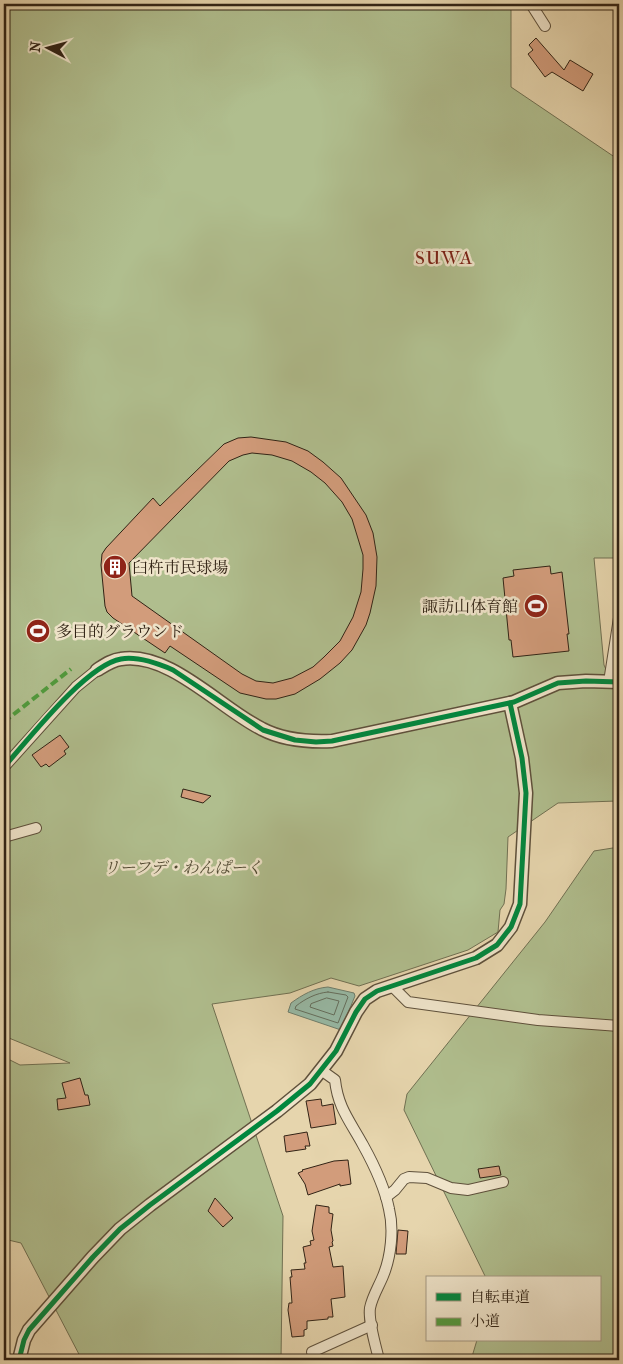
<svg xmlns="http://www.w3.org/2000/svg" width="623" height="1364" viewBox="0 0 623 1364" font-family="'IM FELL French Canon','Noto Serif JP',serif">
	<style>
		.green { fill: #b0be8e; stroke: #707052 }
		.water { fill: #97b9a5; stroke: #6e7d6b }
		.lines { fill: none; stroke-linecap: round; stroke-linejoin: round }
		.shore { stroke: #646e5d; stroke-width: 1 }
		.building { fill: #d29c7b; stroke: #312315; fill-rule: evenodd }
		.minor-casing { stroke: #5e503b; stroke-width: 12 }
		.tertiary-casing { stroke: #5e503b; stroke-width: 15 }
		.minor { stroke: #efe4ca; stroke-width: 10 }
		.tertiary { stroke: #efe4ca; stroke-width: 12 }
		.quiet { stroke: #509b3d; stroke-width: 4; stroke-dasharray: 8 4; stroke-linecap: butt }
		.cycleway-casing { stroke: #efe4ca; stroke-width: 8 }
		.cycleway { stroke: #00873e; stroke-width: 5 }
		.labels { text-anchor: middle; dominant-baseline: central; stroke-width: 5; stroke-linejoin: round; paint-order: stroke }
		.poi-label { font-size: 16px; fill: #312315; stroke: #efe4ca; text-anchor: start }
		.park-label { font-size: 16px; font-style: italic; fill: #514a33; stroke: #efe4ca }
		.quarter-label { font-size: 19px; letter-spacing: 1px; fill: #7a1f14; stroke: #efe4ca }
	</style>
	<rect width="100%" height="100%" fill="#e6d5ad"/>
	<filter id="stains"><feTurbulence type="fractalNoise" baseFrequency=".004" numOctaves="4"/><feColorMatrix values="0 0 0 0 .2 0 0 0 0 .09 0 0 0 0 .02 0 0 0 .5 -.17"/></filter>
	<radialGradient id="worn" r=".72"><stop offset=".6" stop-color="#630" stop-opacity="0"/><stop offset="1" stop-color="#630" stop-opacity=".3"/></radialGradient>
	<!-- green -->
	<g class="green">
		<polygon points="4,4 504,4 511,10 511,87 619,160 619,558 594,558 604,665 619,698 617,801 558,803 508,837 506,889 504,904 500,910 498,932 468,950 359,986 331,978 290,993 212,1004 283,1216 281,1360 82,1360 21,1243 4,1239 4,1057 20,1065 70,1063 4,1036"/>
		<polygon points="619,847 619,1360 471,1360 477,1340 599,1340 599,1278 486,1278 404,1110 407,1094 545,922 594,851"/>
	</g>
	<!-- water -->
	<path class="water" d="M328,987L354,993L355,996L341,1030L288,1012L291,1003C302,995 314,988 328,987Z"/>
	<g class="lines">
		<!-- shore -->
		<g class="shore">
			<path d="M328,992L346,995L348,997L338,1023L295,1009L296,1006C305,999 316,993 328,992Z"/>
			<polygon points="327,998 339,1001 334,1015 310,1007 311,1004"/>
		</g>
	</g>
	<!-- building -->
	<g class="building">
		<polygon points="536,38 564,70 570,60 593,74 583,91 552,72 545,77 528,54 533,50 529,45"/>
		<path d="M251,437L286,442L308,451L323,462L341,478L366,515L373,533L377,557L376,586L370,613L366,625L352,650L340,663L320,679L295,694L276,699H266L240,693L170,646L165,653L113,618L107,612L105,606L101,565L102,554L106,548L153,498L160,506L224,444L238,438ZM252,453L272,455L292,461L311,472L325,483L342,502L352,519L363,555V569L361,592L353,617L340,641L324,657L313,667L292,678L273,683L256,681L242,674L132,596L129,563L229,461L243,455Z"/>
		<polygon points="550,566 551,574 562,572 569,634 567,634 569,651 513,657 511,640 509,640 503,578 514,576 513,570"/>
		<polygon points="60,735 69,747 64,751 66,754 49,767 46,764 41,767 32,755"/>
		<polygon points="183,789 211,796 203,803 181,797"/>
		<polygon points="80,1078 85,1095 88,1095 90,1105 58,1110 57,1099 66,1098 62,1083"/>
		<polygon points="321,1099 322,1106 333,1104 336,1124 311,1128 306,1101"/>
		<polygon points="307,1132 310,1146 305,1146 306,1149 286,1152 284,1136"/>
		<polygon points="348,1160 351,1184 340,1186 340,1184 308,1195 305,1184 298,1173 303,1171 302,1170 334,1161"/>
		<polygon points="499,1166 501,1175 480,1178 478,1169"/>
		<polygon points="215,1198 233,1218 223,1227 208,1211"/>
		<polygon points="316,1205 329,1207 329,1213 333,1214 331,1230 333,1241 332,1242 333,1246 329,1247 333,1267 343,1266 345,1297 331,1299 333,1317 328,1317 328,1319 307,1321 307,1329 304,1330 304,1336 292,1337 288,1310 289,1303 292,1303 290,1277 292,1277 291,1270 305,1269 304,1263 306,1263 303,1247 311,1245 310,1241 314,1240 312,1231"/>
		<polygon points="398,1230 408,1231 406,1254 396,1254"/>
	</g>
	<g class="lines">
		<!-- minor casing -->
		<g class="minor-casing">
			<g id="minor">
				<polyline points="531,4 545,26"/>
				<polyline points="609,682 619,618"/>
				<polyline points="4,767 76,687 97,670"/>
				<polyline points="4,837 36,828"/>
				<polyline points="392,986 408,1002 538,1020 619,1026"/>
				<path d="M321,1070L335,1080C338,1108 350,1121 363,1145C373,1163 385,1189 389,1209C394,1229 391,1257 383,1276C379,1286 372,1297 370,1308C368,1322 376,1346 379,1360"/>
				<polyline points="386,1197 395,1190 404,1179 409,1177 427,1178 451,1188 468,1190 503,1182"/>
				<polyline points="312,1352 372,1325"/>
			</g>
		</g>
		<!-- tertiary casing -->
		<g class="tertiary-casing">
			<g id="tertiary">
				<path d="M97,670C105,665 112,660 121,659C169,651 221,709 262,729C283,740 309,742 332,741L514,702L558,683L586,681L619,682"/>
				<polyline points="19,1360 24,1340 29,1330 93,1257 120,1229 150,1205 277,1111 310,1084 336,1051 356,1012 365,999 377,991 476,958 497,945 511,927 520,904 526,793 522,758 510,703"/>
			</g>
		</g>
		<!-- minor -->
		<use href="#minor" class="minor"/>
		<!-- tertiary -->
		<use href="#tertiary" class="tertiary"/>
		<!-- quiet -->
		<polyline class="quiet" points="4,722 71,669"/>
		<!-- cycleway casing -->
		<g class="cycleway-casing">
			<g id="cycleway">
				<path d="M4,767C28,740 86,665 121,659C138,656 157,663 173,670L263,730L295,740L316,742L332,741L514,702L558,683L586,681L619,682"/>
				<polyline points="19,1360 24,1340 29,1330 93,1257 120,1229 150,1205 277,1111 310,1084 336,1051 356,1012 365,999 377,991 476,958 497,945 511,927 520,904 526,793 522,758 510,703"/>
			</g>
		</g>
		<!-- cycleway -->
		<use href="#cycleway" class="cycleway"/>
	</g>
	<!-- icons -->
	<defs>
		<g id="building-disc" transform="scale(1.25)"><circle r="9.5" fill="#8f2418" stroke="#efe4ca"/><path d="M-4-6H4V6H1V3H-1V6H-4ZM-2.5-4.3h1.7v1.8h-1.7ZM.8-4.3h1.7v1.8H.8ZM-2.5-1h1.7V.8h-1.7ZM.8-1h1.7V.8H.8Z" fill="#fff"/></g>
		<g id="stadium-disc" transform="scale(1.25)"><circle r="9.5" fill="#8f2418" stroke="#efe4ca"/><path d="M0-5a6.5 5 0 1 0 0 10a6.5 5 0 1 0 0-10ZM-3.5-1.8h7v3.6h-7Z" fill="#fff"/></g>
	</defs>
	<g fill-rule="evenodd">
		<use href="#building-disc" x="115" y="567"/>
		<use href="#stadium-disc" x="536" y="606"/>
		<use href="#stadium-disc" x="38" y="631"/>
	</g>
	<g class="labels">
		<!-- poi labels -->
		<g class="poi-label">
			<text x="132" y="567">臼杵市民球場</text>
			<text x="518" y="606" text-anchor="end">諏訪山体育館</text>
			<text x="56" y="631">多目的グラウンド</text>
		</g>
		<!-- park labels -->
		<g class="park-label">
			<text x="183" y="867">リーフデ・わんぱーく</text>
		</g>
		<!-- quarter labels -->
		<g class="quarter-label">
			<text x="444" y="258">SUWA</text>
		</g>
	</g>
	<!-- margin -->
	<rect width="623" height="1364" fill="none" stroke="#e6d5ad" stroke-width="20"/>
	<rect x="5" y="5" width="613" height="1354" fill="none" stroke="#312315" stroke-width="2.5"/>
	<rect x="10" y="10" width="603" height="1344" fill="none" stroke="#312315"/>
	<!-- legend -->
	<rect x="426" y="1276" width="175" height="65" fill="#efe4ca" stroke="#a39782"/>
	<rect x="436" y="1293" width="25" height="8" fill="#00873e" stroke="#a39782"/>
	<text x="470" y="1302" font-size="15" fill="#312315">自転車道</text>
	<rect x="436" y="1318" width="25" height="8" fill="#509b3d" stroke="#a39782"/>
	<text x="470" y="1326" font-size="15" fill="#312315">小道</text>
	<!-- north arrow -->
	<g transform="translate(48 48) rotate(276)" stroke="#efe4ca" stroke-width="4" paint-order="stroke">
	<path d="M0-4L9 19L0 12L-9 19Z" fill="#312315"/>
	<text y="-8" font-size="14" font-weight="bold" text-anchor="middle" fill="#312315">N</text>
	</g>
	<rect width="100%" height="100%" filter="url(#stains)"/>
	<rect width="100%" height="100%" fill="url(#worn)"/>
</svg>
